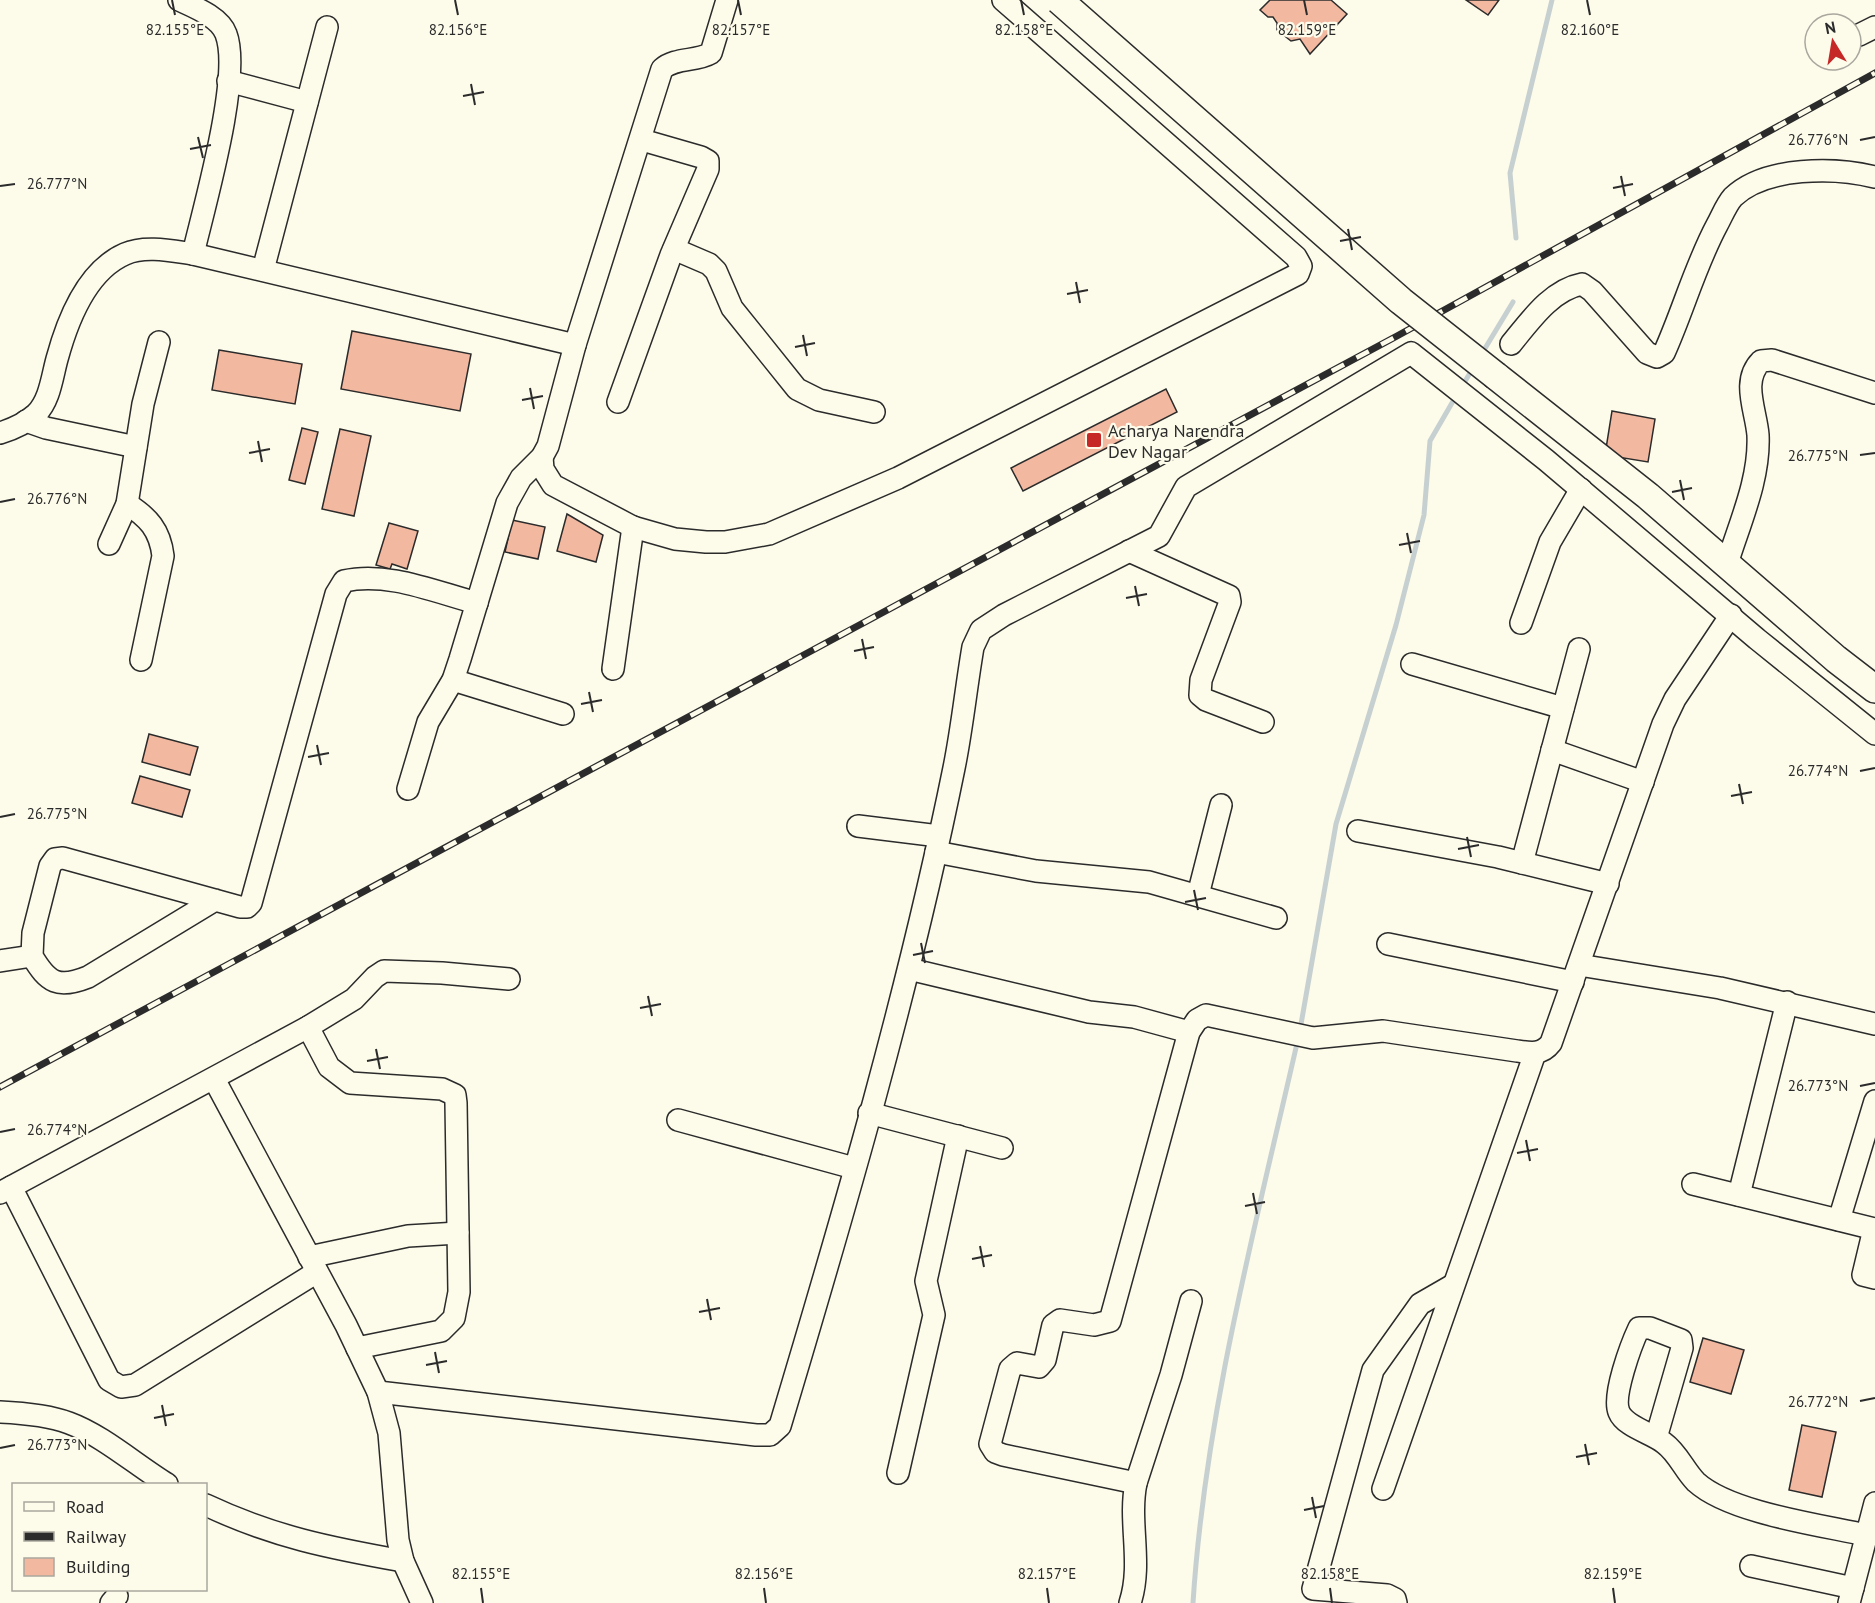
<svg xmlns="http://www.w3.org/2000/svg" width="1875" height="1603" viewBox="0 0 1875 1603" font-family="'PT Sans',sans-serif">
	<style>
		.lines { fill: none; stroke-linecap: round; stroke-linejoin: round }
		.stream { stroke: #c7d0d0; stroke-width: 5 }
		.building { fill: #f2b8a0; stroke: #2b2b2b; stroke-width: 1.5 }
		.minor-casing { stroke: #2b2b2b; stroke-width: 24 }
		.major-casing { stroke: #2b2b2b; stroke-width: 30 }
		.minor { stroke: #fdfbea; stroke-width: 21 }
		.major { stroke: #fdfbea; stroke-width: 27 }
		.rail-casing { stroke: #2b2b2b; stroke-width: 7 }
		.rail { stroke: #fdfbea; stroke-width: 4.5; stroke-dasharray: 14; stroke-linecap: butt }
		.major-bridge-casing { stroke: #2b2b2b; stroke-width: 30; stroke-linecap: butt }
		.major-bridge { stroke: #fdfbea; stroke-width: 27 }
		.ticks { fill: none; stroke: #2b2b2b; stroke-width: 2 }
		.poi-dot { fill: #c62828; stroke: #fdfbea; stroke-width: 2 }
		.labels { text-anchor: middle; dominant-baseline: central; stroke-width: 4.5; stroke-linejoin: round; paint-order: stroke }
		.poi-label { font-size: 18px; fill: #2b2b2b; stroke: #fdfbea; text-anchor: start }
		.ticks-label { font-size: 15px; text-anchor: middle; fill: #2b2b2b; stroke: #fdfbea; stroke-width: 4.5; stroke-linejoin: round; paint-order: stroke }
	</style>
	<rect width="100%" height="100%" fill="#fdfbea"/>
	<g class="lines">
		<!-- stream -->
		<g class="stream">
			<polyline points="1516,238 1510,173 1552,0"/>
			<polyline points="1481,355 1513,302"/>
			<polyline points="1461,388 1473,368"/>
			<polyline points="1300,1030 1336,824 1396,625 1424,515 1430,441 1456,396"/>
			<path d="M1193,1603C1205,1414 1256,1224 1298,1039"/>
		</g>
	</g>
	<!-- building -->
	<g class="building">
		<polygon points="1270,0 1331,0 1347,14 1310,54 1300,39 1291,41 1277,30 1277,23 1273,17 1268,17 1260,10"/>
		<polygon points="1466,0 1499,0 1488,15"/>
		<polygon points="352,331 471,354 460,411 341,389"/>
		<polygon points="219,350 302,364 295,404 212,390"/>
		<polygon points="1166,389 1177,412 1023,491 1011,468"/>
		<polygon points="1612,411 1655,419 1648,462 1605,455"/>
		<polygon points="302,428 318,432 305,484 289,480"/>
		<polygon points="340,429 371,436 354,516 322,509"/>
		<polygon points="567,514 603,535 596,562 557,551"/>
		<polygon points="512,520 545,527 538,559 505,552"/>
		<polygon points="389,523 418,531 407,569 392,564 390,569 376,565"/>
		<polygon points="149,734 198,747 190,775 142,762"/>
		<polygon points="140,776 190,790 182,817 132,803"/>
		<polygon points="1703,1338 1744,1350 1731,1394 1690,1382"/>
		<polygon points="1802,1425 1836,1432 1822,1497 1789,1490"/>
	</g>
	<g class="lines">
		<!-- minor casing -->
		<g class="minor-casing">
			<g id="minor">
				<polyline points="1859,35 1875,27"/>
				<polyline points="228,81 307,102"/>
				<polyline points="674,249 709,264 716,271 732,308 797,389 819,400 874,412"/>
				<polyline points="193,254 575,345"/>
				<polyline points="263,270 327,27"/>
				<path d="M1511,344C1530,321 1551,290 1582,284L1592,291L1647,353L1657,357L1664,353C1683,311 1695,266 1717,225C1722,216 1726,205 1733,197C1766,166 1835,167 1875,177"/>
				<polyline points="618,402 671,255 708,169 708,161 701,157 642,140"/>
				<polyline points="26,421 46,428 136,447"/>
				<path d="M0,433C13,429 26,423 36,414C50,400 52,377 57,359C67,322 86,271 125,254C145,245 172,251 193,254C204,207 242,76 226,34C220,17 194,7 179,0"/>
				<polyline points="542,457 543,469 553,485 633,527 675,539 706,542 725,542 769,534 898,478 1298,274 1301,266 1296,257 1003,0"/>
				<path d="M127,504C148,517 160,530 163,556L141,660"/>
				<polyline points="109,544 127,504 143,404 159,342"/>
				<polyline points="1129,551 1229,596 1230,602 1201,680 1200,695 1206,700 1263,722"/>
				<path d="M1727,564C1740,522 1760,479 1758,435C1756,410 1741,381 1761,361L1772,360L1875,393"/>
				<polyline points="1521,623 1550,542 1581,489"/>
				<polyline points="1412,664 1563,708"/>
				<polyline points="613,669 633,527"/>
				<polyline points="453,680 563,714"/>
				<polyline points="1552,750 1643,782"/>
				<path d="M408,789L428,722L453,680L460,659L507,503L521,478L542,457L548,446L575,345L662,69C676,57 696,62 711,53L727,0"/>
				<polyline points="858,826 939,836"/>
				<polyline points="1358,831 1498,857 1608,884"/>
				<polyline points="936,852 1036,871 1149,882 1276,918"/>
				<polyline points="1522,863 1579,649"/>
				<polyline points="1198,895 1221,805"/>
				<path d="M215,900L88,977C58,989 48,983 32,956L33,933L50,866L55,859L63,858L240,907H247L251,903L336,594L344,581C387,571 435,592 477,603"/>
				<polyline points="1388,944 1573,982"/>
				<polyline points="0,961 32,956"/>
				<polyline points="1579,965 1720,988 1875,1024"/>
				<polyline points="909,969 1089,1012 1134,1017 1189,1032"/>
				<polyline points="308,1027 329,1067 350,1083 442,1089 455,1095 456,1103 459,1292 454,1318 441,1331 357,1348"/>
				<polyline points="214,1079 346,1325 378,1392 389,1433 398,1540 403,1561 422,1603"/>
				<polyline points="869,1113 1002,1148"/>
				<polyline points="678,1120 854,1168"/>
				<polyline points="1693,1184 1875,1229"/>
				<polyline points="11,1187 109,1380 121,1387 135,1385 317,1272"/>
				<polyline points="0,1193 308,1027 354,999 375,977 384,971 442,973 509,979"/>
				<polyline points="1739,1195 1787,1002"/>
				<polyline points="1839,1220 1875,1101"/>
				<polyline points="1874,1229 1863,1275 1875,1278"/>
				<polyline points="309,1257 408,1236 458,1233"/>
				<path d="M378,1392L756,1435H770L780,1426C845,1209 909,990 954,768C962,729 966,688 973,647L981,630L1004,615L1159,536L1186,487L1411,353L1546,460L1757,639L1875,734"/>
				<path d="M0,1412C22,1413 48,1415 69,1423C102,1435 136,1465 167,1484"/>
				<path d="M1656,1438L1682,1348L1681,1340L1650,1328H1639C1631,1345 1612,1396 1619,1412C1625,1427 1652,1433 1664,1443C1678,1453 1684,1470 1696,1482C1730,1513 1821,1525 1866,1535"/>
				<polyline points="898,1473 934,1315 926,1281 958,1136"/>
				<path d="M1136,1483L1003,1455L995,1452L990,1444L1010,1369L1017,1363L1039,1367L1045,1360L1053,1325L1060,1320L1094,1325L1110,1321L1189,1032L1197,1020L1206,1015L1313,1038L1383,1031L1517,1051C1531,1053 1542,1055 1551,1043L1663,724L1675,699L1731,615"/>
				<polyline points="1383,1489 1535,1053"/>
				<path d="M206,1505C274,1537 330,1548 403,1561"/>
				<polyline points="1751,1566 1853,1588"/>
				<polyline points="111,1603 117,1596"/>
				<path d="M1130,1603C1143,1563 1128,1523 1136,1483L1171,1375L1191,1301"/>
				<polyline points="1396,1603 1395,1599 1387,1595 1313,1589 1373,1370 1420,1304 1453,1285"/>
				<polyline points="1849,1603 1875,1503"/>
			</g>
		</g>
		<!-- major casing -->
		<g class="major-casing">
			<polyline id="major" points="1496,376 1648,496 1836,659 1875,689"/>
		</g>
		<!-- minor -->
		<use href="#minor" class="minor"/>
		<!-- major -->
		<use href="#major" class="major"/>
		<!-- rail casing -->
		<g class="rail-casing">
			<polyline id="rail" points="0,1087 1397,336 1875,73"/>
		</g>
		<!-- rail -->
		<use href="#rail" class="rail"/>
		<!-- major-bridge casing -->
		<g class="major-bridge-casing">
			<polyline id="major-bridge" points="1059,0 1401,301 1496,376"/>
		</g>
		<!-- major-bridge -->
		<use href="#major-bridge" class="major-bridge"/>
	</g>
	<!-- ticks -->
	<path class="ticks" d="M172,0L175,15M455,0L458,15M738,0L741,15M1021,0L1024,15M1304,0L1307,15M1587,0L1590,15M471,84L475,105M463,96L484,92M198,137L203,158M1860,140L1875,137M190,149L211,145M1621,176L1625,196M0,186L15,184M1613,188L1633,184M1348,229L1352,250M1340,241L1361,237M1076,282L1080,303M1067,294L1088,290M803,335L807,356M795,347L815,343M530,388L534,409M522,400L543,396M258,441L262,462M249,453L270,449M1860,455L1875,453M1680,480L1684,500M1672,492L1692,488M0,502L15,499M1407,533L1411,553M1399,545L1420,541M1135,586L1139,606M1126,598L1147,594M862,639L866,659M854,651L874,647M589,692L593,712M581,704L602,700M317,745L321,765M308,757L329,753M1860,771L1875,768M1739,784L1743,804M1731,796L1752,792M0,817L15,814M1467,837L1471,857M1458,849L1479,845M1194,890L1198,910M1185,902L1206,898M921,943L925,963M913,955L933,951M648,996L652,1016M640,1008L661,1004M376,1049L380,1069M367,1061L388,1057M1860,1086L1875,1083M0,1132L15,1129M1526,1140L1530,1161M1517,1153L1538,1149M1253,1193L1257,1214M1245,1206L1265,1202M980,1246L984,1267M972,1259L992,1255M707,1299L711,1320M699,1312L720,1308M435,1352L439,1373M426,1365L447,1361M1860,1401L1875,1398M162,1405L166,1426M154,1418L174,1414M1585,1444L1589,1465M0,1448L15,1445M1576,1457L1597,1453M1312,1497L1316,1518M1304,1510L1324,1506M481,1588L483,1603M764,1588L766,1603M1047,1588L1049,1603M1330,1588L1332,1603M1613,1588L1615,1603"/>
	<!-- markers -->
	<rect class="poi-dot" x="1086" y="432" width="16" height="16" rx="3"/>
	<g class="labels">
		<!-- poi labels -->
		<g class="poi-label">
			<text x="1108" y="430">Acharya Narendra<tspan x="1108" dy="21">Dev Nagar</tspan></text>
		</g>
	</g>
	<g class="ticks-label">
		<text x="1590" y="35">82.160°E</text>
		<text x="175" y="35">82.155°E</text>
		<text x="458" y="35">82.156°E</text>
		<text x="741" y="35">82.157°E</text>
		<text x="1024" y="35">82.158°E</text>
		<text x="1307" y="35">82.159°E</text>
		<text x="1818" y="145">26.776°N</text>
		<text x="57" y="189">26.777°N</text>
		<text x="1818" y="461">26.775°N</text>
		<text x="57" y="504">26.776°N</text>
		<text x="1818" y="776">26.774°N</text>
		<text x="57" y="819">26.775°N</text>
		<text x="1818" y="1091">26.773°N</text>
		<text x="57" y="1135">26.774°N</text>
		<text x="1818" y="1407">26.772°N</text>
		<text x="57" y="1450">26.773°N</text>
		<text x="481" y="1579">82.155°E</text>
		<text x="764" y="1579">82.156°E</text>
		<text x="1047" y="1579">82.157°E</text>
		<text x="1330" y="1579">82.158°E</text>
		<text x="1613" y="1579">82.159°E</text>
	</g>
	<!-- legend -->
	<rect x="12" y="1483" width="195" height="108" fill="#fdfbea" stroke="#a9a89e" stroke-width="1.5"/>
	<rect x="24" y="1502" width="30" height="9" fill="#fdfbea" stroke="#a9a89e" stroke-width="1.5"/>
	<text x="66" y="1513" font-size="18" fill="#2b2b2b">Road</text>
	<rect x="24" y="1532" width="30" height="9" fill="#2b2b2b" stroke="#a9a89e" stroke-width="1.5"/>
	<text x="66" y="1543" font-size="18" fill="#2b2b2b">Railway</text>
	<rect x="24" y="1558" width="30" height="18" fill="#f2b8a0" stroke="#a9a89e" stroke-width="1.5"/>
	<text x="66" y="1573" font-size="18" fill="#2b2b2b">Building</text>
	<!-- north arrow -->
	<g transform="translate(1833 42) rotate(349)"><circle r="28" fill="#fdfbea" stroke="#a9a89e" stroke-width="1.5"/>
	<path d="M0-4.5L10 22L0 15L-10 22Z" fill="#c62828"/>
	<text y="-9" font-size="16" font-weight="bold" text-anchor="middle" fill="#2b2b2b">N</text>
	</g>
</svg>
